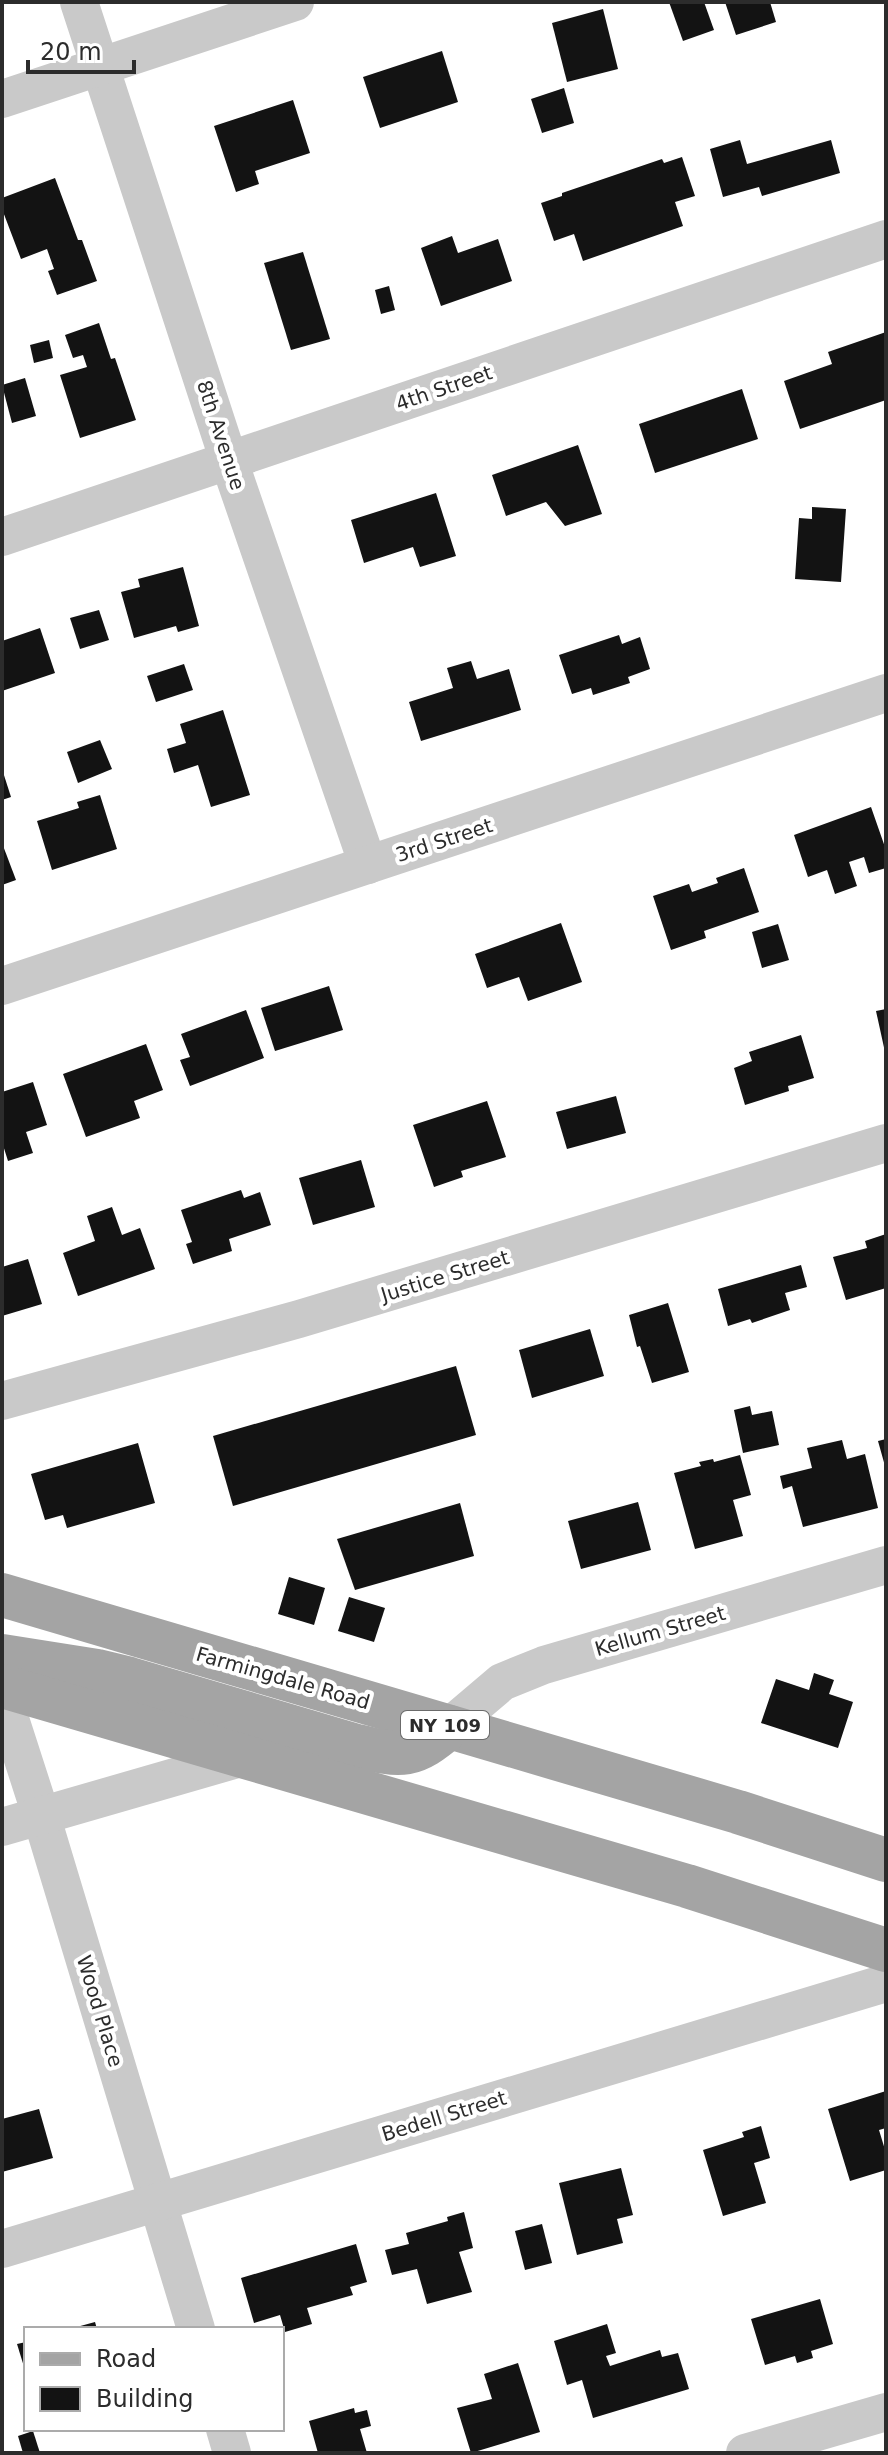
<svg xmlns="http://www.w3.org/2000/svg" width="888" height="2455" viewBox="0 0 888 2455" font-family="'DejaVu Sans',sans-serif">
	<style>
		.building { fill: #131313 }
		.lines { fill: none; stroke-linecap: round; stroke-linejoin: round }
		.street { stroke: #c9c9c9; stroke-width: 38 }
		.primary { stroke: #a4a4a4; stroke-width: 44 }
		.labels { text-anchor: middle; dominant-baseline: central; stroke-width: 8; stroke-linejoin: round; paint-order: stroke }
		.shield { fill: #fff; stroke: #6b6b6b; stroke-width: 2 }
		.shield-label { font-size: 18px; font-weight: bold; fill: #2c2c2c }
		.street-label { font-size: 20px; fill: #2c2c2c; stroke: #fff }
	</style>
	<rect width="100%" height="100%" fill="#fff"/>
	<!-- building -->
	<g class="building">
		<polygon points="669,2 704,2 714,30 683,41"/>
		<polygon points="725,2 770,2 776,22 736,35"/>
		<polygon points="603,9 618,69 567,82 552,23"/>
		<polygon points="442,51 458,102 380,128 363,77"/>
		<polygon points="564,88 574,123 542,133 531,99"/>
		<polygon points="293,100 310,153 255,171 259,184 236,192 214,126"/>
		<polygon points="740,140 747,164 831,140 840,173 762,196 759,187 723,197 710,149"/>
		<polygon points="682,157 695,196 675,202 683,226 583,261 574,234 554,241 541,203 562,196 562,193 662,159 664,163"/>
		<polygon points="55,178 78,240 82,240 97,281 57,295 48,271 54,269 47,249 21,259 2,209 2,198"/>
		<polygon points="452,236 458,253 498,239 512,281 441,306 421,248"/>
		<polygon points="303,252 330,339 291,350 264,263"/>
		<polygon points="389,286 395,310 381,314 375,290"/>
		<polygon points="99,323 111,359 115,358 136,420 80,438 60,375 87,367 83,355 73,358 65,335"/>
		<polygon points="886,332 886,400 800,429 784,381 832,364 828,352"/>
		<polygon points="49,340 53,358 34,363 30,345"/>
		<polygon points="25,378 36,416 12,423 2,385"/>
		<polygon points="742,389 758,439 655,473 639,424"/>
		<polygon points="578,445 602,514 565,526 546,502 506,516 492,475"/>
		<polygon points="436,493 456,556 420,567 413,547 364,563 351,520"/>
		<polygon points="812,507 846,509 841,582 795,579 799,518 812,519"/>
		<polygon points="183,567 199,626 178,632 176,626 134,638 121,592 140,587 138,579"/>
		<polygon points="99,610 109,640 80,649 70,618"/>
		<polygon points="40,628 55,673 2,691 2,641"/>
		<polygon points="619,635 622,644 640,637 650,669 628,677 630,683 593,695 591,688 572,694 559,655"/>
		<polygon points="471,661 477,679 509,669 521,710 421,741 409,702 453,688 447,668"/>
		<polygon points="184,664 193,690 156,702 147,676"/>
		<polygon points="223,710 250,795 211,807 198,765 174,773 167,749 186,743 180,724"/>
		<polygon points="100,740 112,769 78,783 67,752"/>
		<polygon points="2,769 11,797 2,800"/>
		<polygon points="100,795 117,849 52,870 37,821 79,808 77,802"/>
		<polygon points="871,807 886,850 886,868 869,873 864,857 849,862 857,886 835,894 827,870 808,877 794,835"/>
		<polygon points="2,843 16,880 2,885"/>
		<polygon points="744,868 759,912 704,931 706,938 671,950 653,896 689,884 692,892 718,883 716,878"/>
		<polygon points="561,923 582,982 528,1001 519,977 487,988 475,954"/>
		<polygon points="778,924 789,960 762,968 752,932"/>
		<polygon points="329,986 343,1030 275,1051 261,1008"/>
		<polygon points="886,1009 886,1052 885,1052 876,1011"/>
		<polygon points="246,1010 264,1058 190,1086 180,1060 190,1057 181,1034"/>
		<polygon points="801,1035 814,1078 788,1086 789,1091 745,1105 734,1068 752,1061 749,1052"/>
		<polygon points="146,1044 163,1090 134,1101 140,1118 86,1137 63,1074"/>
		<polygon points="33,1082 47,1125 26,1132 33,1153 8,1161 2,1142 2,1092"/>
		<polygon points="616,1096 626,1133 567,1149 556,1112"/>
		<polygon points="487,1101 506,1157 461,1171 463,1177 434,1187 413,1125"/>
		<polygon points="361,1160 375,1207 313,1225 299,1178"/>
		<polygon points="241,1190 244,1198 260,1192 271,1225 229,1239 232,1251 193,1264 186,1244 192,1242 181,1210"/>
		<polygon points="112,1207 122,1235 140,1228 155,1269 78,1296 63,1253 95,1241 87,1216"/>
		<polygon points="886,1234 886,1288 846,1300 833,1257 867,1248 865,1241"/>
		<polygon points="28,1259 42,1304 2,1316 2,1267"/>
		<polygon points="801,1265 807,1287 785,1293 790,1310 752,1323 750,1319 728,1326 718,1289"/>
		<polygon points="668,1303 689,1372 652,1383 640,1346 637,1347 629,1315"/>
		<polygon points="590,1329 604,1376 532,1398 519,1350"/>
		<polygon points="456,1366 476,1435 233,1506 213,1436"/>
		<polygon points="750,1406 752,1415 772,1411 779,1445 743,1453 734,1410"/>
		<polygon points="886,1439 886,1466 885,1466 878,1441"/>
		<polygon points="842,1440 847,1459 865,1454 878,1508 803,1527 792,1486 783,1489 780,1476 812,1468 807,1448"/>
		<polygon points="138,1443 155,1503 67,1528 63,1515 45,1520 31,1474"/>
		<polygon points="740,1455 751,1495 733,1500 743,1536 695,1549 674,1473 701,1466 699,1462 713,1459 714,1462"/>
		<polygon points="638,1502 651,1550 581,1569 568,1521"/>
		<polygon points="460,1503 474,1556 355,1590 337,1539"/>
		<polygon points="289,1577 325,1588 314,1625 278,1614"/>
		<polygon points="349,1597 385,1608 374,1642 338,1631"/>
		<polygon points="814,1673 834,1680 829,1694 853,1702 838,1748 761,1723 776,1679 809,1690"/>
		<polygon points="886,2091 886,2128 879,2130 886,2153 886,2170 850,2181 828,2109"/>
		<polygon points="39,2109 53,2158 2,2172 2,2119"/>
		<polygon points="761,2126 770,2158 754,2163 766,2203 723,2216 703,2150 744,2137 742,2132"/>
		<polygon points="621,2168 633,2215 617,2219 623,2243 577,2255 559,2183"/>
		<polygon points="464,2212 473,2248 459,2252 472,2292 427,2304 417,2269 392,2275 385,2250 409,2244 406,2233 448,2221 447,2217"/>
		<polygon points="542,2224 552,2263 525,2270 515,2231"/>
		<polygon points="356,2244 367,2282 350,2287 353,2295 307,2308 312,2324 285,2332 280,2315 254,2323 241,2278"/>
		<polygon points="820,2299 833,2344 811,2351 813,2358 797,2363 795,2356 765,2365 751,2319"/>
		<polygon points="95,2322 97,2329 73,2329 73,2328"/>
		<polygon points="607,2324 616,2353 606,2356 610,2366 660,2350 662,2357 678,2353 689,2389 593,2418 582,2380 567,2385 554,2341"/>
		<polygon points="26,2342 26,2370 25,2370 17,2344"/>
		<polygon points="518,2363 540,2432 471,2453 457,2408 492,2399 484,2374"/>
		<polygon points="354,2408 355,2413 367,2410 371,2426 360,2429 367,2453 318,2453 309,2421"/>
		<polygon points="33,2431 40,2453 23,2453 18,2436"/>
	</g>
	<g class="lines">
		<!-- street -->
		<g class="street">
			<polyline points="79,2 229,461 368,865"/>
			<polyline points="2,99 295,2"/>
			<polyline points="2,537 886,239"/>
			<polyline points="2,986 886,693"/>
			<polyline points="2,1401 299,1319 886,1143"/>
			<polyline points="2,1694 41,1815 196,2329"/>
			<polyline points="449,1727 502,1682 544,1665 886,1565"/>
			<polyline points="2,1827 244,1757"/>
			<polyline points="2,2249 886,1983"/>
			<polyline points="225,2429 232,2453"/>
			<polyline points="745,2453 886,2412"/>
		</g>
		<!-- primary -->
		<g class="primary">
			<polyline points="2,1595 738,1812 886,1860"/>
			<path d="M2,1656L97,1671L130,1679L357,1746C403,1757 413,1758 449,1727"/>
			<polyline points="2,1686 687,1886 886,1950"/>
		</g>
	</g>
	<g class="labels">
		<!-- shield labels -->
		<rect class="shield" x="401" y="1711" width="88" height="28" rx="6"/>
		<g class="shield-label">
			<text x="445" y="1725">NY 109</text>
		</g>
		<!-- street labels -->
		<g class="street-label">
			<text transform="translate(444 388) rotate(-19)">4th Street</text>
			<text transform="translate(221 435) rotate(72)">8th Avenue</text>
			<text transform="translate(444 840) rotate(-18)">3rd Street</text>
			<text transform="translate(445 1276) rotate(-17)">Justice Street</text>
			<text transform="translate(660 1631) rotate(-16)">Kellum Street</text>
			<text transform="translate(283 1678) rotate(16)">Farmingdale Road</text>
			<text transform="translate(100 2011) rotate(73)">Wood Place</text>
			<text transform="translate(444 2116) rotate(-17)">Bedell Street</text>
		</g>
	</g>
	<!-- border -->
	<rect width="888" height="2455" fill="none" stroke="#2c2c2c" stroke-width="8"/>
	<!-- legend -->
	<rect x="24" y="2327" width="260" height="104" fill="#ffffff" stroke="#ababab" stroke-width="2"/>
	<rect x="40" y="2353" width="40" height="12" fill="#a4a4a4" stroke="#ababab" stroke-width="2"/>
	<text x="96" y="2367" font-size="24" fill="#2c2c2c">Road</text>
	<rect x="40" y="2387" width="40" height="24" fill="#131313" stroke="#ababab" stroke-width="2"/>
	<text x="96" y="2407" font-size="24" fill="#2c2c2c">Building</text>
	<!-- scale -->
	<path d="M28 60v12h106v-12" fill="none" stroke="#2c2c2c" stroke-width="4"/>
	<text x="40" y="60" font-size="24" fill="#2c2c2c" stroke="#ffffff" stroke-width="6" paint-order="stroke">20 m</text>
</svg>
